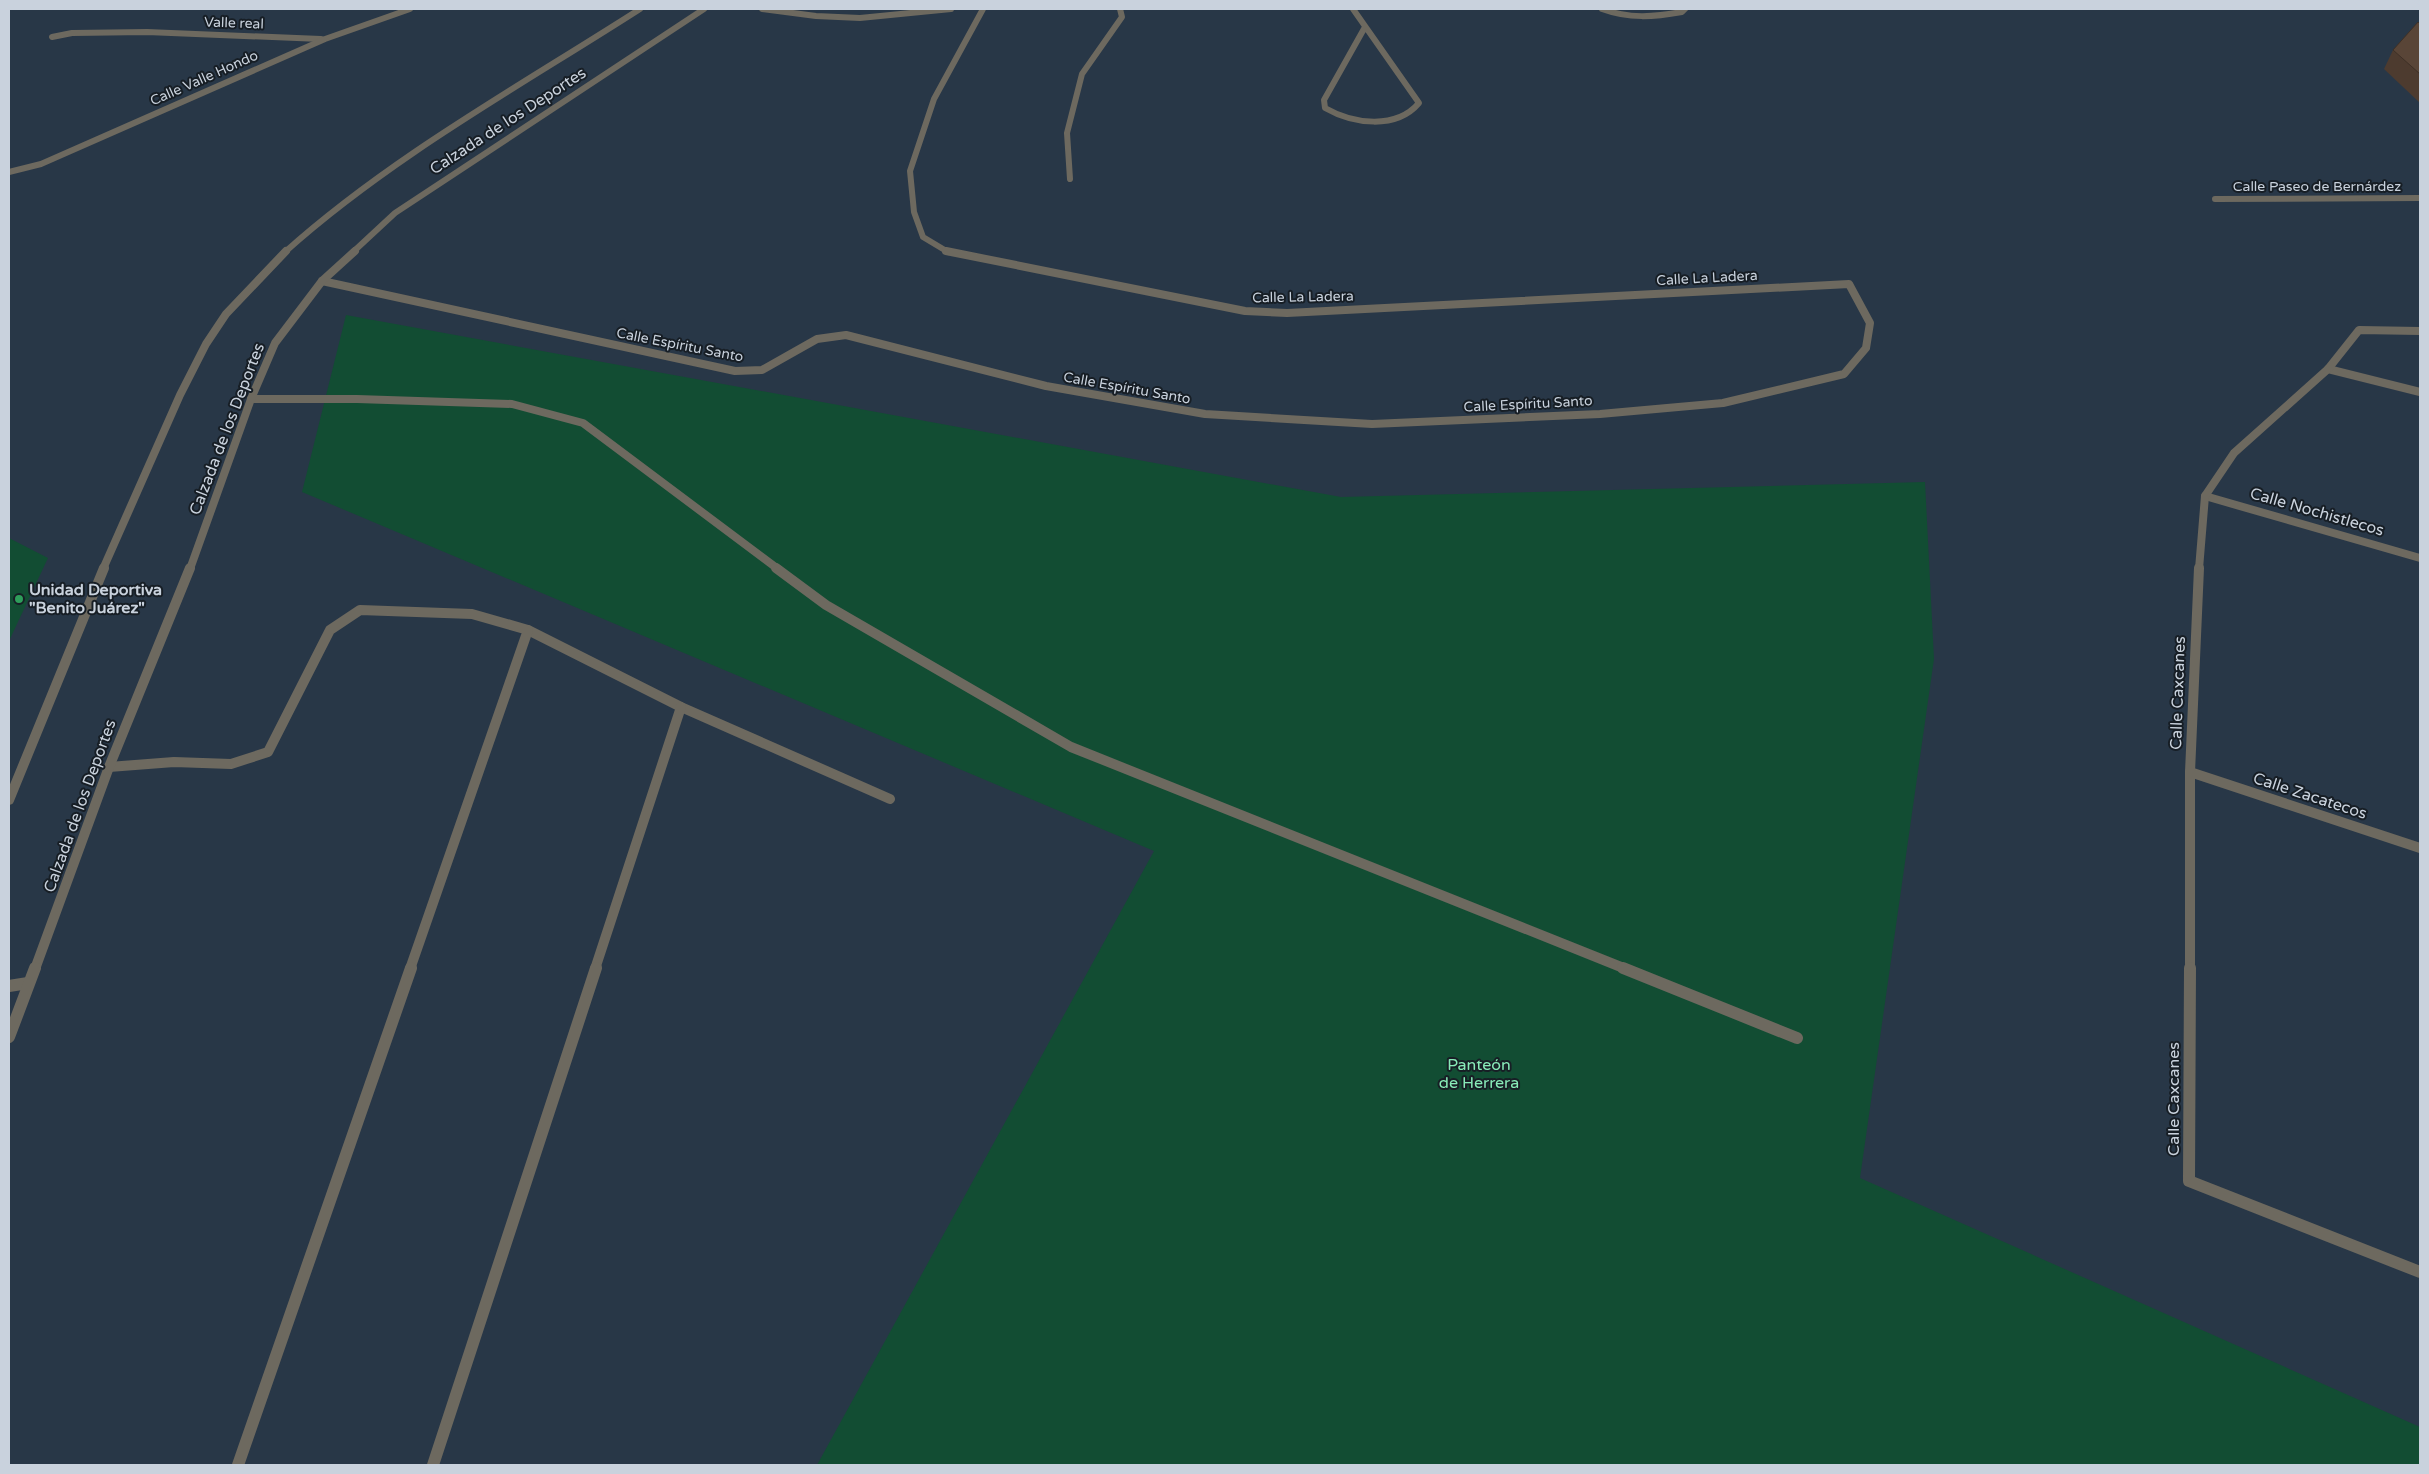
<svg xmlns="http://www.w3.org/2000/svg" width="2429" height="1474" viewBox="0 0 2429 1474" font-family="'Varela Round',sans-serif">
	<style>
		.green { fill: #124d33 }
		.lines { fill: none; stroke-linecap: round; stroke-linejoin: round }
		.service-far2 { stroke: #6d695f; stroke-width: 8 }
		.service-far1 { stroke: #6d695f; stroke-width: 10 }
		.service { stroke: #6d695f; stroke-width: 12 }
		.minor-far3 { stroke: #6d695f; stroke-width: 6 }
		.minor-far2 { stroke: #6d695f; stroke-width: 8 }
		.minor-far1 { stroke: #6d695f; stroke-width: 10 }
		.minor { stroke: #6d695f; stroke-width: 12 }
		.tertiary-far3 { stroke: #6d695f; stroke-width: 6 }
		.tertiary-far2 { stroke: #6d695f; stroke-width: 8 }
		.tertiary-far1 { stroke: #6d695f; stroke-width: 10 }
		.tertiary { stroke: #6d695f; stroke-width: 12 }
		.wall { fill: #4d3b2f }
		.building { fill: #594537; stroke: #3e3026 }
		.leisure-dot { fill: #2e9e5b; stroke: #171e25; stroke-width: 2 }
		.labels { text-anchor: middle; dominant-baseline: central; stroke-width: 4; stroke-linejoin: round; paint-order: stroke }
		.far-street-label { font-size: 14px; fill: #c9d2dd; stroke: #171e25 }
		.street-label { font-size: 16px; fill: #c9d2dd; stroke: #171e25 }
		.poi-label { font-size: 16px; font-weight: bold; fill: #c9d2dd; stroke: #171e25; text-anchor: start }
		.park-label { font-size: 16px; fill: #88ebb8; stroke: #171e25 }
	</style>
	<rect width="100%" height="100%" fill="#283747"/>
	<!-- green -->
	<g class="green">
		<polygon points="346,315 1341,497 1925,482 1934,659 1860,1178 2420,1427 2420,1465 817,1465 1154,851 302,492"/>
		<polygon points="9,538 48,558 9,641"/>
	</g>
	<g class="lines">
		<!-- service-far2 -->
		<polyline class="service-far2" points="251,399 357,399 512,404 583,423 778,569"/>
		<!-- service-far1 -->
		<g class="service-far1">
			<polyline points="776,568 826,605 1071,747 1626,969"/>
			<polyline points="528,630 681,707 890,799"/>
			<polyline points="109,767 174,762 231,764 268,752 330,630 360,610 472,614 528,630 410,969"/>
			<polyline points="595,969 681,707"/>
		</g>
		<!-- service -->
		<g class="service">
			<polyline points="1623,968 1797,1038"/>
			<polyline points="238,1465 411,968"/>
			<polyline points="433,1465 596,968"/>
		</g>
		<!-- minor-far3 -->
		<g class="minor-far3">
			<polyline points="762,9 816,16 860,18 951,9"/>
			<path d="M1353,9L1419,103C1396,130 1353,124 1325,108L1324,100L1365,27"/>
			<path d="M1602,9C1629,19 1654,17 1682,12L1685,9"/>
			<polyline points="52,37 72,33 147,32 321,39"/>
			<polyline points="9,172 41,164 325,39 410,9"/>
			<polyline points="1070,179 1067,133 1082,74 1122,17 1120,9"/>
			<polyline points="2215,199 2420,198"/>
			<polyline points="948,252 923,237 914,212 910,171 934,99 983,9"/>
		</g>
		<!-- minor-far2 -->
		<g class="minor-far2">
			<polyline points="322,281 735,371 762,370 817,339 846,335 1046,386 1205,414 1372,424 1600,414 1723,403 1844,374 1866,348 1870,323 1849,284 1287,313 1245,311 946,251"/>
			<polyline points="2328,369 2420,392"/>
			<polyline points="2205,496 2420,558"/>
			<polyline points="2199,569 2205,496 2234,453 2328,369 2359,330 2420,331"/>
		</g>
		<!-- minor-far1 -->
		<g class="minor-far1">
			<polyline points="2190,772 2420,848"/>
			<polyline points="2190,969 2190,772 2199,568"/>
		</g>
		<!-- minor -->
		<polyline class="minor" points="2190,968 2189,1181 2420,1272"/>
		<!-- tertiary-far3 -->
		<g class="tertiary-far3">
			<path d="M285,252C391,157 520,86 640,9"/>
			<polyline points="353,252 395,213 704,9"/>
		</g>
		<!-- tertiary-far2 -->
		<g class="tertiary-far2">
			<polyline points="103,569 180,395 206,344 226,314 286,251"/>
			<polyline points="190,569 251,399 275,343 322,281 355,251"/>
		</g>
		<!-- tertiary-far1 -->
		<g class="tertiary-far1">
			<polyline points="9,800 104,568"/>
			<polyline points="35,969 109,767 190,568"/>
		</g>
		<!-- tertiary -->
		<g class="tertiary">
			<polyline points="9,986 28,983"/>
			<polyline points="9,1037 35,968"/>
		</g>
	</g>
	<!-- wall -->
	<polygon class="wall" points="2420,24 2420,103 2384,69 2393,50"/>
	<!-- building -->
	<polygon class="building" points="2418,22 2420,24 2420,74 2393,50"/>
	<!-- markers -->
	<circle class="leisure-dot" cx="19" cy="599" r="5"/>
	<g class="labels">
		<!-- far-street labels -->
		<g class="far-street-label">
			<text transform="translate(234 23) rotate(2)">Valle real</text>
			<text transform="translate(204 78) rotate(-24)">Calle Valle Hondo</text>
			<text x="2317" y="186">Calle Paseo de Bernárdez</text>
			<text transform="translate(1707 278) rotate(-3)">Calle La Ladera</text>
			<text transform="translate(1303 297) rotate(-1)">Calle La Ladera</text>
			<text transform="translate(680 345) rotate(11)">Calle Espíritu Santo</text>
			<text transform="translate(1127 388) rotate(10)">Calle Espíritu Santo</text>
			<text transform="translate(1528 404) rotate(-3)">Calle Espíritu Santo</text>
		</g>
		<!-- street labels -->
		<g class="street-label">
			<text transform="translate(508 121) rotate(-33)">Calzada de los Deportes</text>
			<text transform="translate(227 429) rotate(-69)">Calzada de los Deportes</text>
			<text transform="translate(2317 512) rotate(16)">Calle Nochistlecos</text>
			<text transform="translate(2178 693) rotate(-88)">Calle Caxcanes</text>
			<text transform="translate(2310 796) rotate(18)">Calle Zacatecos</text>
			<text transform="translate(80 806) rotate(-70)">Calzada de los Deportes</text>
			<text transform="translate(2174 1099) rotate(-90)">Calle Caxcanes</text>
		</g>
		<!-- poi labels -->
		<g class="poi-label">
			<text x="29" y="590">Unidad Deportiva<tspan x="29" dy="18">"Benito Juárez"</tspan></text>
		</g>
		<!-- park labels -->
		<g class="park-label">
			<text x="1479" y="1065">Panteón<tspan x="1479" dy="18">de Herrera</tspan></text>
		</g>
	</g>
	<!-- border -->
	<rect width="2429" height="1474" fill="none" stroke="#c9d2dd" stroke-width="20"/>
</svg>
